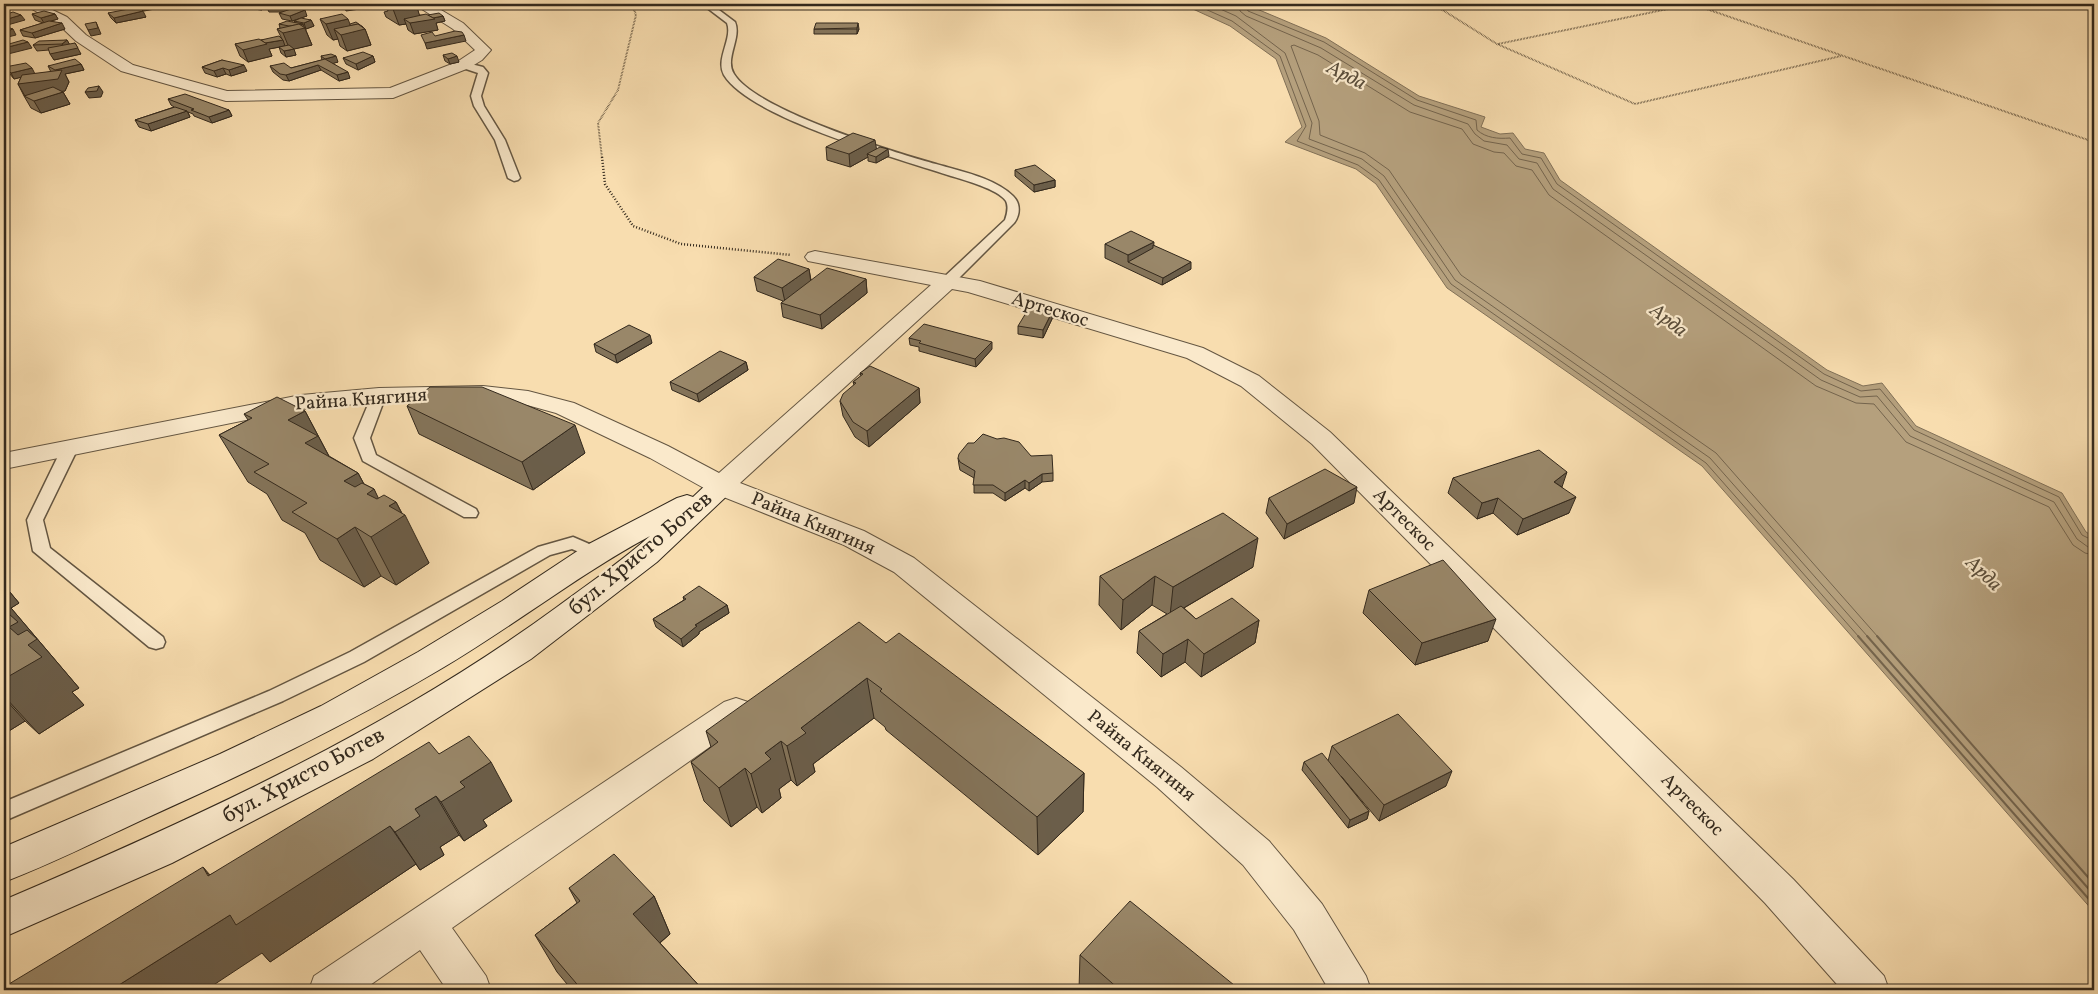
<svg xmlns="http://www.w3.org/2000/svg" width="2098" height="994" viewBox="0 0 2098 994" font-family="Vollkorn,serif">
	<style>
		.water { fill: #b5a07d; stroke: #817057 }
		.lines { fill: none; stroke-linecap: round; stroke-linejoin: round }
		.shore-far1 { stroke: #74644d; stroke-width: 1 }
		.shore { stroke: #74644d; stroke-width: 2 }
		.service-casing { stroke: #645642; stroke-width: 3 }
		.minor-casing { stroke: #645642; stroke-width: 2 }
		.secondary-casing { stroke: #33291d; stroke-width: 2 }
		.path-far1 { stroke: #33291d; stroke-width: 2; stroke-dasharray: 0.5 1; stroke-linecap: butt }
		.path { stroke: #33291d; stroke-width: 2.5; stroke-dasharray: 1 2; stroke-linecap: butt }
		.service { fill: #fae9cb; fill-rule: evenodd }
		.minor { fill: #fae9cb; fill-rule: evenodd }
		.secondary { fill: #fae9cb; fill-rule: evenodd }
		.wall { fill: #84745a; stroke: #33291d }
		.shaded-wall { fill: #6b5e4a; stroke: #33291d }
		.building { fill: #998769; stroke: #33291d }
		.labels { text-anchor: middle; dominant-baseline: central; stroke-width: 4.5; stroke-linejoin: round; paint-order: stroke }
		.street-label { font-size: 19px; fill: #33291d; stroke: #fae9cb }
		.water-label { font-size: 20px; font-style: italic; fill: #5a4d3a; stroke: #fae9cb }
		.near-street-label { font-size: 22px; fill: #33291d; stroke: #fae9cb }
	</style>
	<rect width="100%" height="100%" fill="#f8ddaf"/>
	<filter id="stains"><feTurbulence type="fractalNoise" baseFrequency=".004" numOctaves="4"/><feColorMatrix values="0 0 0 0 .2 0 0 0 0 .09 0 0 0 0 .02 0 0 0 .5 -.17"/></filter>
	<radialGradient id="worn" r=".72"><stop offset=".6" stop-color="#630" stop-opacity="0"/><stop offset="1" stop-color="#630" stop-opacity=".3"/></radialGradient>
	<!-- water -->
	<polygon class="water" points="1182,4 1245,4 1326,38 1419,96 1485,117 1481,127 1500,134 1513,133 1525,149 1544,153 1560,180 1827,370 1863,386 1882,383 1916,426 2062,493 2086,532 2094,537 2094,912 1702,466 1447,288 1376,184 1356,169 1285,142 1302,127 1276,59 1230,26"/>
	<g class="lines">
		<!-- shore-far1 -->
		<g class="shore-far1">
			<polyline points="1194,4 1232,21 1280,56 1306,126 1297,141 1358,165 1379,180 1451,284 1706,463 1859,637"/>
			<polyline points="1209,4 1236,16 1285,53 1312,123 1309,139 1362,159 1384,176 1455,280 1710,458 1868,637"/>
			<polyline points="1239,4 1240,11 1246,16 1321,48 1414,105 1468,124 1475,134 1484,141 1507,145 1519,159 1537,163 1553,189 1821,380 1860,397 1877,396 1910,436 2054,502 2077,539 2088,547 2094,548"/>
			<path d="M1245,4L1248,11L1324,42L1417,100L1476,120L1477,130C1486,138 1498,139 1510,138L1522,154L1541,158L1557,184L1824,374L1861,391L1880,389L1914,430L2059,497L2082,535L2094,541"/>
			<polyline points="1878,637 1716,453 1461,275 1389,170 1365,153 1320,135 1319,121 1291,46 1294,45 1318,55 1410,112 1462,129 1473,144 1494,152 1504,153 1516,166 1532,170 1549,195 1816,386 1856,403 1874,404 1906,442 2049,507 2073,545 2085,553 2094,555"/>
		</g>
		<!-- shore -->
		<g class="shore">
			<polyline points="1858,636 2094,905"/>
			<polyline points="1867,636 2094,895"/>
			<polyline points="1877,636 2094,884"/>
		</g>
		<!-- service casing -->
		<g class="service-casing">
			<g id="service">
				<path d="M702,4H711L735,22C742,38 724,59 734,74C756,110 893,152 936,164C960,171 995,178 1013,196C1021,204 1020,215 1014,223L953,284H943L942,281L943,278L1005,220C1007,214 1009,207 1006,201C998,189 964,180 951,176C900,159 751,119 724,75C715,59 733,39 727,23Z"/>
				<polygon points="463,62 483,67 488,73 481,96 484,106 505,140 520,178 518,180 514,181 508,178 495,140 474,106 471,96 478,73 460,67 458,65"/>
				<polygon points="379,391 386,395 370,438 376,455 476,509 478,513 476,517 464,517 363,461 354,438 372,395"/>
				<polygon points="70,443 78,448 43,520 50,548 163,637 165,642 163,647 156,649 149,647 33,551 27,520 62,448"/>
				<polygon points="573,537 601,549 604,553 601,557 595,559 572,549 550,555 364,662 283,701 4,821 4,802 269,691 350,652 538,547"/>
			</g>
		</g>
		<!-- minor casing -->
		<g class="minor-casing">
			<g id="minor">
				<polygon points="23,4 40,4 67,17 86,35 133,65 227,91 390,88 457,62 475,50 453,29 414,4 431,4 463,23 491,50 482,60 469,68 393,98 226,101 121,71 76,41 57,23"/>
				<polygon points="815,251 980,281 1203,348 1259,376 1330,432 1793,879 1884,976 1889,990 1842,990 1765,903 1312,444 1241,386 1187,358 968,292 952,289 740,483 864,531 914,558 1181,767 1269,841 1322,904 1366,976 1371,990 1329,990 1294,930 1243,865 1157,787 894,572 844,545 711,492 650,458 556,413 527,405 483,400 379,402 301,409 4,469 4,453 301,395 379,388 483,386 528,391 574,403 668,446 719,473 931,285 808,261 805,257 808,253"/>
				<polygon points="736,698 748,702 753,711 748,720 452,928 486,976 491,990 447,990 420,950 363,990 309,990 314,976 724,702"/>
			</g>
		</g>
		<!-- secondary casing -->
		<g class="secondary-casing">
			<path id="secondary" d="M721,477L731,480L735,486L731,492L657,562L531,659L373,759L172,863L4,937V900C195,818 388,731 557,607C588,584 621,562 650,536C576,576 511,628 439,670C343,727 244,774 142,820C97,841 51,864 4,882V847L220,754L321,706L418,652L502,601L585,546L677,498L687,495L693,497L711,480Z"/>
		</g>
		<!-- path-far1 -->
		<g class="path-far1">
			<polyline points="1433,4 1497,44 1635,104 1841,56"/>
			<polyline points="1692,4 2094,142"/>
			<polyline points="1498,44 1692,4"/>
			<polyline points="602,158 598,123 618,90 636,15 632,4"/>
		</g>
		<!-- path -->
		<polyline class="path" points="602,157 605,184 633,226 681,244 791,255"/>
		<!-- service -->
		<use href="#service" class="service"/>
		<!-- minor -->
		<use href="#minor" class="minor"/>
		<!-- secondary -->
		<use href="#secondary" class="secondary"/>
	</g>
	<!-- wall -->
	<g class="wall">
		<polygon points="248,4 270,4 271,6 277,4 298,9 307,16 292,21 282,19 279,13 284,12 269,12 267,8 261,10 254,9 252,4"/>
		<polygon points="416,4 419,15 443,16 445,21 436,23 438,30 414,34 408,30 406,24 399,25 386,17 384,12 388,11 385,5"/>
		<polygon points="108,13 146,17 116,23 111,18"/>
		<polygon points="32,14 55,14 58,19 51,21 65,29 35,38 23,36 20,30 43,23 35,20"/>
		<polygon points="320,19 363,27 365,29 371,45 347,51 340,46 338,39 333,40 327,35"/>
		<polygon points="311,20 314,26 306,29 305,28 312,45 293,49 296,55 286,57 281,53 279,47 285,46 269,49 272,56 248,62 240,56 235,44 261,40 282,39 277,29 280,28 279,24 295,22 294,21"/>
		<polygon points="814,29 859,29 857,34 814,34"/>
		<polygon points="67,40 69,44 81,54 54,60 49,50 37,51 33,45"/>
		<polygon points="443,55 459,62 450,64 445,61"/>
		<polygon points="321,56 338,62 333,63 350,78 339,81 321,70 289,81 283,80 273,72 270,66 291,68 322,60"/>
		<polygon points="373,56 375,62 358,70 346,64 343,58"/>
		<polygon points="222,60 247,71 231,76 226,74 217,77 205,73 202,67"/>
		<polygon points="81,64 84,70 65,74 69,82 65,91 62,91 63,92 70,104 41,113 31,108 24,96 18,84 21,77 14,79 9,73 5,67 35,74 51,72 48,66"/>
		<polygon points="168,99 229,110 232,116 212,123 194,116 193,114 188,112 190,117 151,131 139,127 135,120 174,107 171,105"/>
		<polygon points="826,147 876,149 889,156 876,163 868,161 868,157 850,167 827,160"/>
		<polygon points="1015,170 1055,180 1055,187 1034,192 1015,176"/>
		<polygon points="1105,244 1153,245 1191,269 1162,285 1105,258"/>
		<polygon points="809,269 811,280 866,279 867,293 822,329 783,317 781,303 783,301 757,291 754,277"/>
		<polygon points="1052,312 1052,319 1043,338 1018,334 1018,326"/>
		<polygon points="909,338 992,349 976,367 919,351 919,347 910,345"/>
		<polygon points="652,343 617,363 596,352 594,344"/>
		<polygon points="746,362 748,370 699,402 672,390 670,382"/>
		<polygon points="860,373 919,388 920,403 869,447 855,437 843,416 840,401 854,385 853,382 861,376"/>
		<polygon points="407,406 585,453 533,490 419,434"/>
		<polygon points="305,411 329,456 358,473 364,484 374,489 378,499 396,502 429,563 396,585 381,576 364,587 320,560 305,533 282,520 267,494 248,482 219,435 248,420 244,414"/>
		<polygon points="1031,456 1053,473 1053,481 1042,482 1029,491 1025,488 1005,501 993,493 974,493 974,478 960,470 959,465 958,458"/>
		<polygon points="1453,478 1562,487 1569,513 1517,535 1493,513 1477,519 1448,493"/>
		<polygon points="1269,498 1354,503 1284,539 1266,513"/>
		<polygon points="1253,567 1184,608 1196,619 1259,620 1255,643 1201,677 1185,662 1161,677 1137,653 1139,631 1167,614 1152,605 1121,630 1099,605 1100,576"/>
		<polygon points="4,585 19,603 11,608 79,688 72,692 84,705 39,734 25,721 4,734"/>
		<polygon points="1369,590 1488,641 1415,665 1363,613"/>
		<polygon points="683,597 727,605 729,613 699,632 699,634 683,647 656,627 653,619 684,600"/>
		<polygon points="886,643 1084,773 1083,812 1038,855 886,730 885,727 874,718 813,764 815,772 797,786 791,780 779,789 781,798 762,813 757,807 731,827 704,801 691,762 711,747 706,731"/>
		<polygon points="1332,746 1446,786 1379,821 1341,776 1369,811 1367,819 1348,828 1302,770 1304,762 1328,761"/>
		<polygon points="439,754 512,801 483,820 487,826 464,841 459,835 440,847 444,855 420,870 416,864 270,962 262,953 203,867 210,875"/>
		<polygon points="569,888 654,896 670,934 660,943 703,990 572,990 557,972 535,935 577,903"/>
		<polygon points="1080,955 1233,990 1079,990"/>
	</g>
	<!-- shaded-wall -->
	<g class="shaded-wall">
		<polygon points="152,4 155,9 144,11 141,6"/>
		<polygon points="261,4 270,4 271,6 267,7 267,8 261,10 259,5"/>
		<polygon points="295,4 317,4 288,12 285,6"/>
		<polygon points="343,4 373,4 374,7 346,11"/>
		<polygon points="416,4 421,20 404,19 406,24 399,25 393,9"/>
		<polygon points="305,10 307,16 292,21 290,16"/>
		<polygon points="143,11 146,17 116,23 114,18"/>
		<polygon points="55,14 58,19 44,23 41,18"/>
		<polygon points="21,15 25,20 4,26 4,20"/>
		<polygon points="443,16 445,21 436,23 438,30 414,34 410,23"/>
		<polygon points="348,19 353,32 363,27 364,29 365,29 371,45 347,51 341,35 334,29 338,39 333,40 326,24"/>
		<polygon points="311,20 314,26 306,29 304,23"/>
		<polygon points="96,22 101,34 91,36 88,30"/>
		<polygon points="62,23 65,29 35,38 32,33"/>
		<polygon points="858,23 859,29 857,34 857,28"/>
		<polygon points="303,24 312,45 290,50 283,33 294,27"/>
		<polygon points="13,29 16,35 4,38 4,32"/>
		<polygon points="464,35 466,41 427,49 425,43"/>
		<polygon points="67,40 70,45 65,49 62,44"/>
		<polygon points="283,40 285,46 269,49 272,56 248,62 243,50 260,44"/>
		<polygon points="28,42 32,48 4,55 4,48"/>
		<polygon points="75,43 81,54 54,60 50,54"/>
		<polygon points="294,49 296,55 286,57 284,51"/>
		<polygon points="336,56 338,62 328,65 325,59"/>
		<polygon points="373,56 375,62 358,70 356,64"/>
		<polygon points="457,56 459,62 450,64 448,59"/>
		<polygon points="4,58 7,64 4,65"/>
		<polygon points="81,64 84,70 65,74 69,82 65,91 25,96 18,84 59,76 55,70"/>
		<polygon points="244,65 247,71 231,76 229,70"/>
		<polygon points="318,65 321,70 289,81 286,75"/>
		<polygon points="32,68 35,74 14,79 11,73"/>
		<polygon points="223,68 226,74 217,77 214,71"/>
		<polygon points="348,72 350,78 339,81 337,75"/>
		<polygon points="99,86 103,92 101,97 89,98 85,92"/>
		<polygon points="63,92 70,104 41,113 34,101"/>
		<polygon points="229,110 232,116 212,123 209,117"/>
		<polygon points="187,111 190,117 151,131 148,124"/>
		<polygon points="875,140 877,152 867,154 868,157 850,167 849,154"/>
		<polygon points="888,149 889,156 876,163 876,157"/>
		<polygon points="1055,180 1055,187 1034,192 1034,185"/>
		<polygon points="1154,242 1153,255 1128,262 1128,255"/>
		<polygon points="1191,262 1191,269 1162,285 1163,278"/>
		<polygon points="809,269 811,283 785,302 782,288"/>
		<polygon points="866,279 867,293 822,329 820,315"/>
		<polygon points="1052,312 1052,319 1043,338 1043,330"/>
		<polygon points="650,335 652,343 617,363 615,355"/>
		<polygon points="992,342 992,349 976,367 975,359"/>
		<polygon points="746,362 748,370 699,402 697,394"/>
		<polygon points="919,388 920,403 869,447 867,431"/>
		<polygon points="305,411 343,483 331,491 288,420"/>
		<polygon points="575,425 585,453 533,490 522,462"/>
		<polygon points="1567,472 1562,487 1554,482"/>
		<polygon points="358,473 368,492 374,489 391,524 389,506 396,502 403,516 405,515 429,563 396,585 371,537 344,481"/>
		<polygon points="1042,474 1042,482 1029,491 1029,483"/>
		<polygon points="1025,480 1025,488 1005,501 1005,493"/>
		<polygon points="1357,487 1354,503 1284,539 1287,524"/>
		<polygon points="1576,497 1569,513 1517,535 1523,519"/>
		<polygon points="1498,498 1493,513 1477,519 1482,503"/>
		<polygon points="355,527 381,576 364,587 337,539"/>
		<polygon points="1258,538 1253,567 1170,616 1173,587"/>
		<polygon points="1155,576 1152,605 1121,630 1123,600"/>
		<polygon points="4,585 19,603 11,608 79,688 72,692 84,705 39,734 4,696"/>
		<polygon points="727,605 729,613 699,632 699,634 683,647 681,639 695,625"/>
		<polygon points="1496,619 1488,641 1415,665 1422,643"/>
		<polygon points="1259,620 1255,643 1201,677 1204,654"/>
		<polygon points="1188,639 1185,662 1161,677 1163,654"/>
		<polygon points="867,678 874,718 813,764 815,772 797,786 787,746 801,728"/>
		<polygon points="4,698 25,721 4,734"/>
		<polygon points="781,741 791,780 779,789 781,798 762,813 751,774 765,753"/>
		<polygon points="491,762 512,801 483,820 487,826 464,841 441,802 460,782"/>
		<polygon points="745,768 757,807 731,827 719,788"/>
		<polygon points="1452,771 1446,786 1379,821 1384,805"/>
		<polygon points="1084,773 1083,812 1038,855 1037,817"/>
		<polygon points="436,796 459,835 440,847 444,855 420,870 395,832 415,809"/>
		<polygon points="1369,811 1367,819 1348,828 1350,820"/>
		<polygon points="390,826 416,864 270,962 262,953 206,990 111,990 230,915"/>
		<polygon points="654,896 670,934 650,951 633,914"/>
	</g>
	<!-- building -->
	<g class="building">
		<polygon points="140,4 152,4 141,6"/>
		<polygon points="277,4 295,4 285,6 267,7"/>
		<polygon points="389,4 416,4 393,9 385,5"/>
		<polygon points="139,7 143,11 114,18 108,13"/>
		<polygon points="294,8 305,10 290,16 279,13"/>
		<polygon points="44,11 55,14 41,18 32,14"/>
		<polygon points="13,12 21,15 4,20 4,15"/>
		<polygon points="439,13 443,16 433,18 428,15"/>
		<polygon points="342,14 348,19 326,24 320,19"/>
		<polygon points="426,14 435,19 410,23 404,19"/>
		<polygon points="301,18 311,20 304,23 294,21"/>
		<polygon points="49,21 62,23 32,33 20,30"/>
		<polygon points="287,21 303,24 289,26 279,24"/>
		<polygon points="96,22 98,28 88,30 85,24"/>
		<polygon points="356,22 363,27 358,24 350,26 350,24"/>
		<polygon points="816,23 858,23 857,28 814,29"/>
		<polygon points="299,24 305,28 283,33 277,29"/>
		<polygon points="358,24 365,29 341,35 334,29"/>
		<polygon points="4,26 13,29 4,32"/>
		<polygon points="455,31 462,32 464,35 425,43 421,35 432,32 435,36"/>
		<polygon points="279,36 283,40 265,43 261,40"/>
		<polygon points="259,39 267,44 243,50 235,44"/>
		<polygon points="23,40 28,42 4,48 4,42 9,44"/>
		<polygon points="67,40 62,44 33,45 39,41"/>
		<polygon points="75,43 78,48 50,54 48,48"/>
		<polygon points="289,45 294,49 284,51 279,47"/>
		<polygon points="363,52 373,56 356,64 343,58"/>
		<polygon points="452,53 457,56 448,59 443,55"/>
		<polygon points="331,54 336,56 325,59 321,56"/>
		<polygon points="75,59 81,64 55,70 48,66"/>
		<polygon points="325,59 348,72 337,75 318,65 286,75 280,74 270,66 284,63 291,68"/>
		<polygon points="222,60 244,65 229,70 223,68 214,71 202,67"/>
		<polygon points="26,63 32,68 11,73 5,67"/>
		<polygon points="62,70 58,79 18,84 22,75"/>
		<polygon points="99,86 97,91 85,92 88,88"/>
		<polygon points="53,87 63,92 34,101 24,96"/>
		<polygon points="185,94 229,110 209,117 191,110 194,109 168,99"/>
		<polygon points="175,107 187,111 148,124 135,120"/>
		<polygon points="853,133 875,140 849,154 826,147"/>
		<polygon points="880,147 888,149 876,157 867,154"/>
		<polygon points="1035,165 1055,180 1034,185 1015,170"/>
		<polygon points="1131,231 1154,242 1128,255 1105,244"/>
		<polygon points="1153,245 1191,262 1163,278 1128,262 1153,248"/>
		<polygon points="778,259 809,269 782,288 754,277"/>
		<polygon points="827,268 866,279 820,315 781,303"/>
		<polygon points="1029,308 1052,312 1043,330 1018,326"/>
		<polygon points="924,324 992,342 975,359 919,343 921,341 909,338"/>
		<polygon points="629,325 650,335 615,355 594,344"/>
		<polygon points="720,351 746,362 697,394 670,382"/>
		<polygon points="870,366 919,388 867,431 853,422 840,401 843,394 856,383 853,382 863,374 860,373"/>
		<polygon points="430,387 482,387 575,425 522,462 407,406"/>
		<polygon points="277,397 305,411 288,420 318,436 305,443 358,473 344,481 355,487 362,483 374,489 367,494 377,499 384,495 396,502 389,506 405,515 371,537 355,527 337,539 292,512 307,503 254,472 269,464 219,435 252,418 244,414"/>
		<polygon points="983,434 997,439 1004,438 1019,442 1031,456 1052,455 1053,473 1042,474 1029,483 1025,480 1005,493 993,485 973,485 975,471 960,462 958,458 959,454 968,443 974,443"/>
		<polygon points="1539,450 1567,472 1554,482 1576,497 1523,519 1498,498 1482,503 1453,478"/>
		<polygon points="1325,469 1357,487 1287,524 1269,498"/>
		<polygon points="1223,513 1258,538 1173,587 1155,576 1123,600 1100,576"/>
		<polygon points="1443,560 1496,619 1422,643 1369,590"/>
		<polygon points="699,586 727,605 695,625 697,626 681,639 653,619 686,599 683,597"/>
		<polygon points="1232,598 1259,620 1204,654 1188,639 1163,654 1139,631 1181,606 1196,619"/>
		<polygon points="9,614 18,622 9,627 18,635 27,630 37,639 28,645 42,657 4,679 4,616"/>
		<polygon points="859,622 886,643 899,633 1084,773 1037,817 880,691 882,689 867,678 801,728 806,733 787,746 781,741 765,753 771,759 751,774 745,768 719,788 691,762 718,742 706,731"/>
		<polygon points="1398,714 1452,771 1384,805 1332,746"/>
		<polygon points="469,736 491,762 460,782 465,787 441,802 436,796 415,809 420,816 395,832 390,826 236,925 230,915 111,990 4,990 4,987 203,867 208,876 429,742 439,754"/>
		<polygon points="1322,753 1369,811 1350,820 1304,762"/>
		<polygon points="614,854 654,896 633,914 703,990 582,990 535,935 580,901 569,888"/>
		<polygon points="1130,901 1234,985 1229,990 1120,990 1080,955"/>
	</g>
	<g class="labels">
		<!-- street labels -->
		<g class="street-label">
			<text transform="translate(1050 310) rotate(17)">Артескос</text>
			<text transform="translate(361 400) rotate(-4)">Райна Княгиня</text>
			<text transform="translate(1404 520) rotate(45)">Артескос</text>
			<text transform="translate(813 524) rotate(23)">Райна Княгиня</text>
			<text transform="translate(1141 756) rotate(39)">Райна Княгиня</text>
			<text transform="translate(1692 805) rotate(45)">Артескос</text>
		</g>
		<!-- water labels -->
		<g class="water-label">
			<text transform="translate(1346 76) rotate(27)">Арда</text>
			<text transform="translate(1668 321) rotate(38)">Арда</text>
			<text transform="translate(1983 574) rotate(44)">Арда</text>
		</g>
		<!-- near-street labels -->
		<g class="near-street-label">
			<text transform="translate(641 554) rotate(-40)">бул. Христо Ботев</text>
			<text transform="translate(304 776) rotate(-28)">бул. Христо Ботев</text>
		</g>
	</g>
	<!-- margin -->
	<rect width="2098" height="994" fill="none" stroke="#f8ddaf" stroke-width="20"/>
	<rect x="5" y="5" width="2088" height="984" fill="none" stroke="#33291d" stroke-width="2.5"/>
	<rect x="10" y="10" width="2078" height="974" fill="none" stroke="#33291d"/>
	<rect width="100%" height="100%" filter="url(#stains)"/>
	<rect width="100%" height="100%" fill="url(#worn)"/>
</svg>
